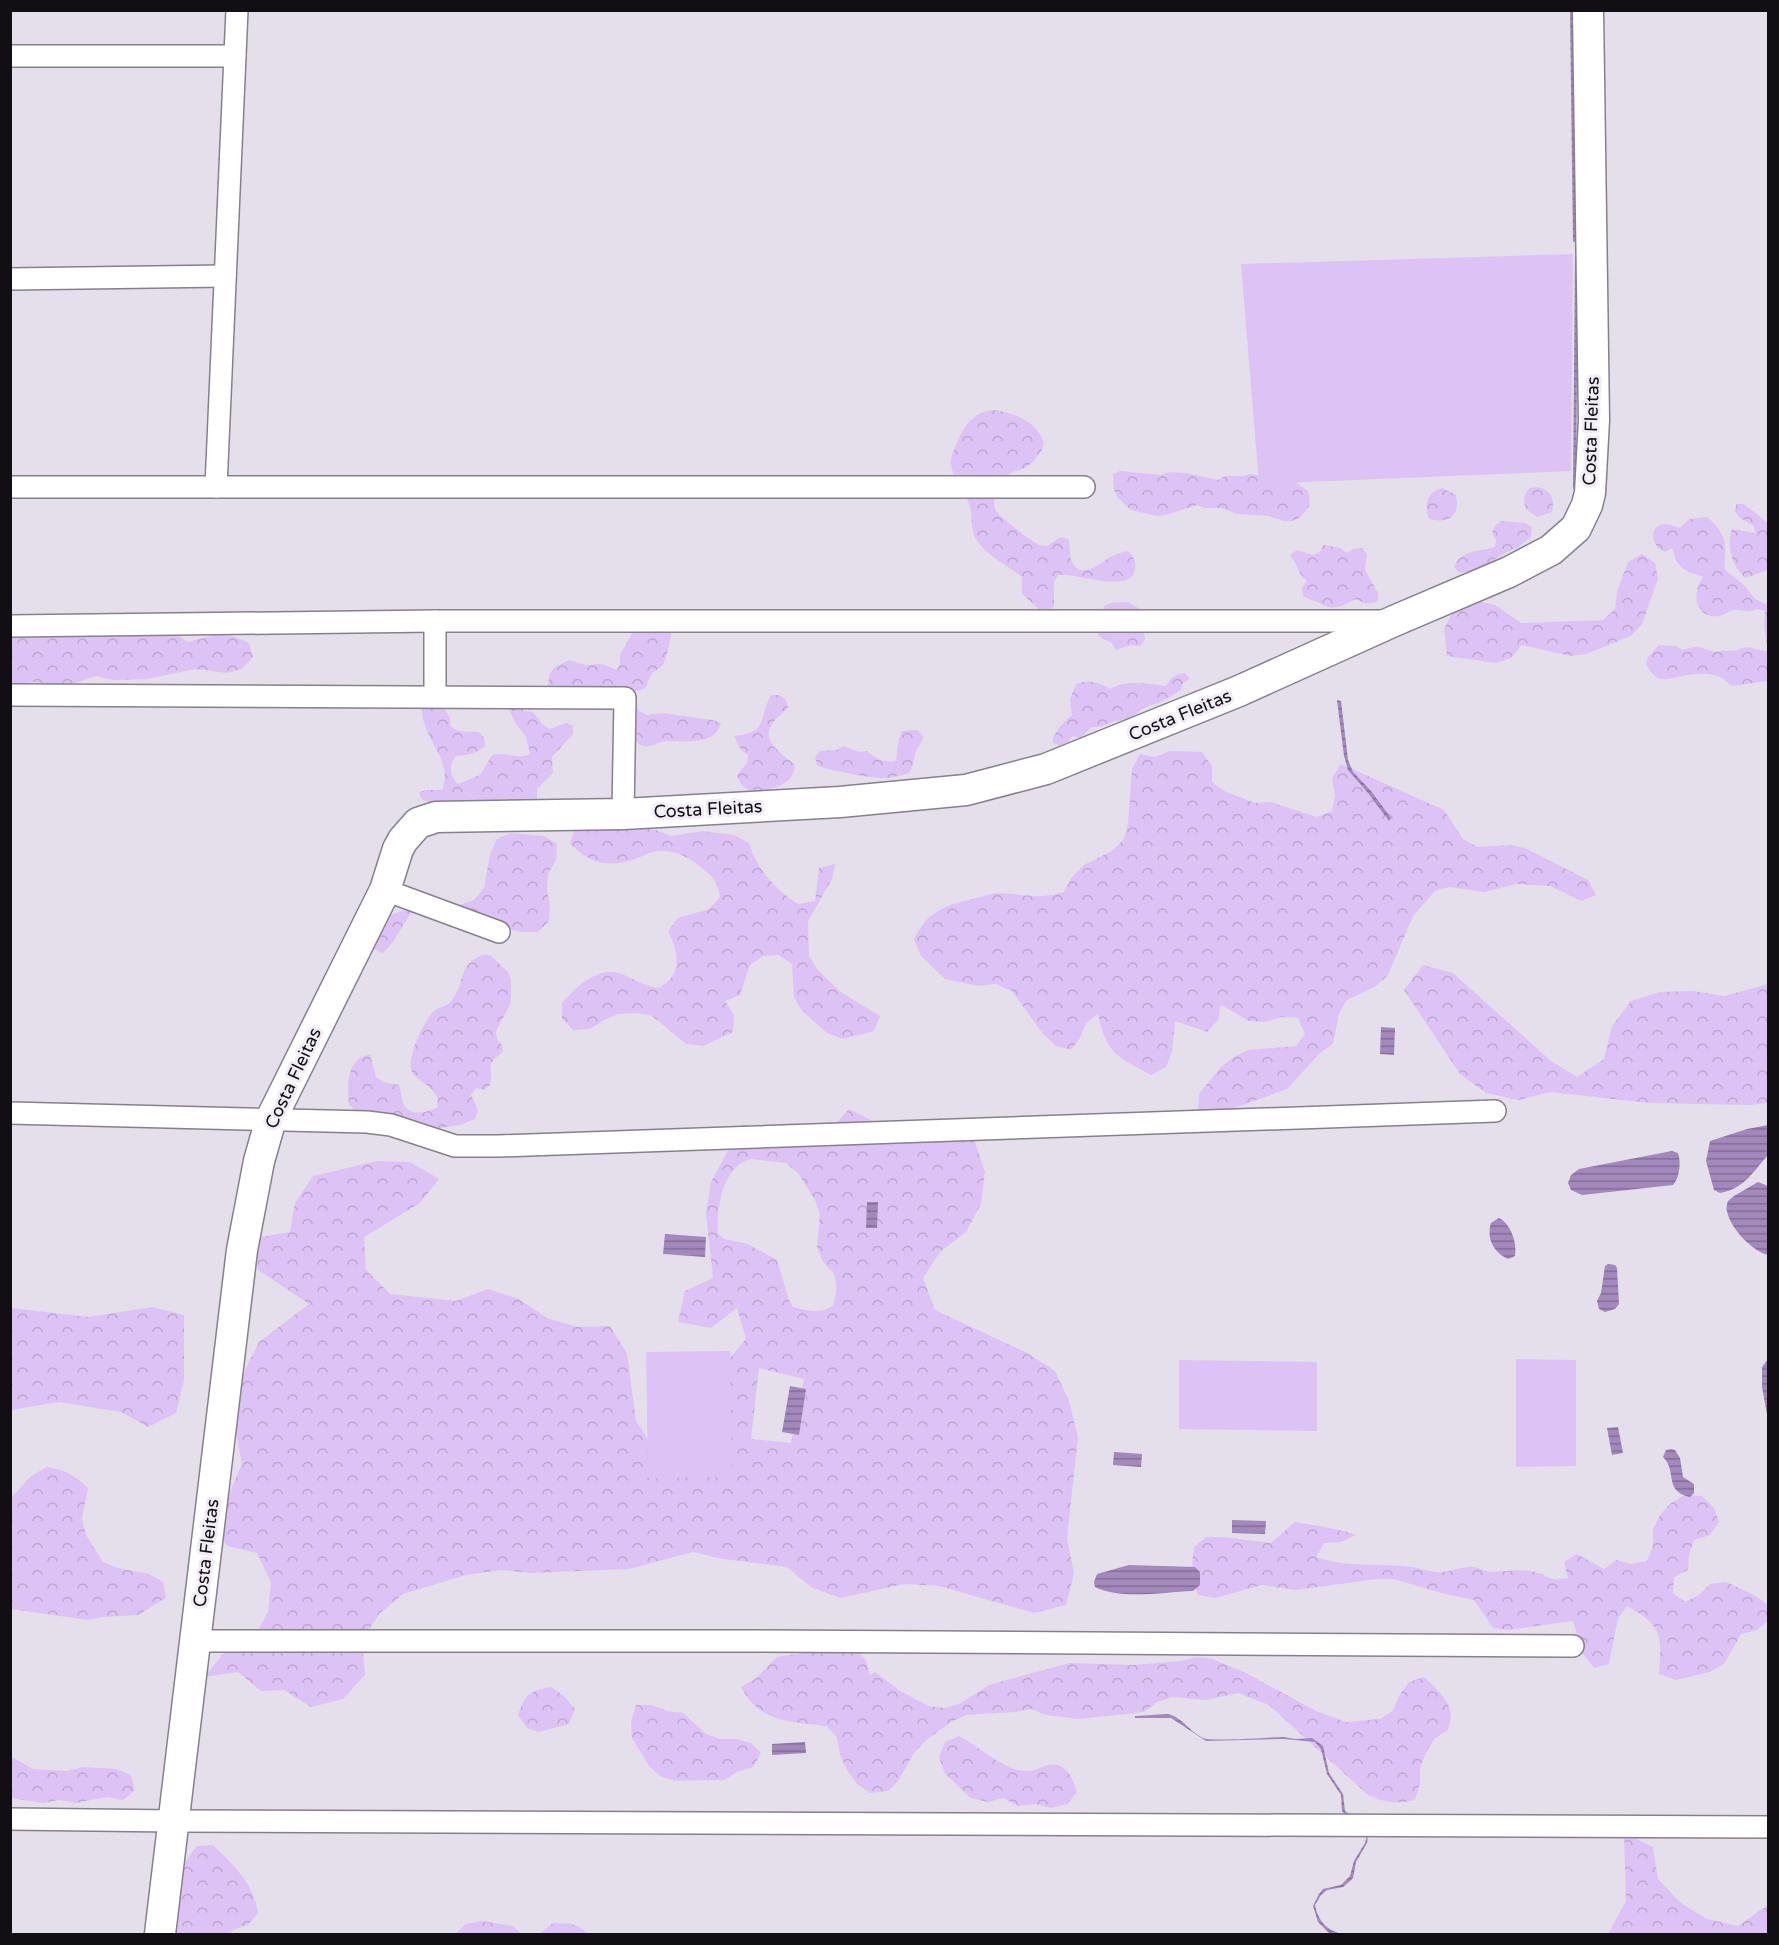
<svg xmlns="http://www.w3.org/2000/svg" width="1779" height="1945" viewBox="0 0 1779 1945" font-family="'Varela Round',sans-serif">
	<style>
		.forest { fill: url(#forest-crowns); fill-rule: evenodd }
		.pitch { fill: #ddc3f5 }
		.water { fill: url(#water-rules) }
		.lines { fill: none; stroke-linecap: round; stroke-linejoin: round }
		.minor-casing { stroke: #86808b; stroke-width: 24 }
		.secondary-casing { stroke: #86808b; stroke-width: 33 }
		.minor { stroke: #fff; stroke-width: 21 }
		.secondary { stroke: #fff; stroke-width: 30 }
		.labels { text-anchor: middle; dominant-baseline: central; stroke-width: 6; stroke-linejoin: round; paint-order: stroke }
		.street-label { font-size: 18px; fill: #110f13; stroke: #f2ecf7 }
	</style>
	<defs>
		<pattern id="forest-crowns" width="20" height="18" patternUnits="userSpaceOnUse" patternTransform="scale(1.5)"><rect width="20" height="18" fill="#ddc3f5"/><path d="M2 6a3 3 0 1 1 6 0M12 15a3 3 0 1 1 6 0" fill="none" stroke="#bda6d1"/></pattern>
		<pattern id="water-rules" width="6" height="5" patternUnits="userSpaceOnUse" patternTransform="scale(1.5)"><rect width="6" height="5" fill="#a388bb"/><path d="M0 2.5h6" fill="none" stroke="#836e97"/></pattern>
	</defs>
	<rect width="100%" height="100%" fill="#e4dfea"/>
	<!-- forest -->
	<g class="forest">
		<path d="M992,410C1013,412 1037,421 1044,443L1042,450L1032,463L1025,468L1010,473L994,501L995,509L1000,516L1025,536L1039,545L1047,546L1061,537L1068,539C1071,546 1069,555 1072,562C1082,583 1104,559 1114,555C1118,553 1124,552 1128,551C1133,556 1136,560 1135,568C1133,596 1076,572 1058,575L1054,582V606L1048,611L1040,610L1022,594V577C1007,565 986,556 976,539C970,529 973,518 970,507C966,492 954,481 951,465C950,457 954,450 957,443C964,426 972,413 992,410Z"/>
		<polygon points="1120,471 1161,475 1169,472 1186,473 1218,480 1225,476 1242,476 1250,474 1296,482 1308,491 1310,499 1309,506 1305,512 1299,518 1292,521 1284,521 1268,516 1237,514 1221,508 1205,508 1197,505 1166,515 1157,516 1131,510 1118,498 1114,490 1113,474"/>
		<path d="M1539,487C1551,492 1555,498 1552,512L1537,517L1526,509C1523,500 1523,495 1530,488Z"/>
		<path d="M1442,488L1456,495C1461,516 1448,524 1429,519C1424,505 1427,492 1442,488Z"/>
		<path d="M1736,504H1744L1768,523V570L1745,578C1732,566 1726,546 1732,529L1756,533L1754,526L1740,518L1735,512Z"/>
		<path d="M1707,517C1730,537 1724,543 1725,570L1745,586L1755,599L1768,605V681L1732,686C1728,683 1724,679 1720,677C1711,672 1692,674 1682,676C1663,680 1657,684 1646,664L1648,657L1659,645L1676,646L1683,650C1700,645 1696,646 1711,651C1718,653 1728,649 1736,651C1750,643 1753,650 1768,651L1764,627L1765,611L1757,609C1746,614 1744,609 1734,610C1726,612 1721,618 1711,616C1692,611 1694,590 1703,577C1682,569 1679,570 1672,548L1665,552C1650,547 1649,524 1665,524C1670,524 1676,527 1680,528L1689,519Z"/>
		<path d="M1501,521L1525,523L1532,527L1531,536L1519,547L1505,553L1478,570L1459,573L1454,567C1461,549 1479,552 1495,547L1496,540L1492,533L1495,526Z"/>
		<path d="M1323,545L1340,548L1347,553L1353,549L1362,548L1367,554L1365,570L1378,593V601C1369,605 1364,604 1356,599C1343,605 1335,612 1322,604C1316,601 1309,600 1303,596L1302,587L1307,581C1298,574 1297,564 1290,555L1297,550L1313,555L1320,552Z"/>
		<polygon points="1642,554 1655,563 1658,579 1642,624 1631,636 1586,654 1570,656 1522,645 1511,658 1496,663 1447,656 1444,629 1451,615 1465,606 1480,602 1495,605 1521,623 1603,620 1615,609 1617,592 1628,562"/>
		<path d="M1128,602C1135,607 1142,609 1148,616L1144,632L1145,640L1140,646L1131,645L1116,650L1112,643L1098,636L1104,606L1112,603Z"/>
		<path d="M10,620L174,632L187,642C212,636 224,630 249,643L253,657L242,669L227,673L195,669L147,679L113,680L96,676L66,686L32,682L11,686Z"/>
		<path d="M672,625C672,632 667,661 662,666C659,669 653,671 651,675C645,685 650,688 637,691L547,689L550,673L555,667L569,660L585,665L602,664L617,670L620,663V655L635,628Z"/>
		<path d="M1185,673L1190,679L1183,683L1181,690L1161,702L1145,707L1132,717L1123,720L1115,721L1100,727H1092L1080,738L1072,736L1068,742L1060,746L1052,742C1056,729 1062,724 1072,715L1070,699L1076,684C1089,679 1099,682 1110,689C1127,679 1148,684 1166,686C1171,677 1175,674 1185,673Z"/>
		<path d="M771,695H779L786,700L788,708C783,713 774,719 771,726C761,742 785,756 795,765C794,772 792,778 786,782C782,786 778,786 773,788C757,792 742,794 737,775L747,763L748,755L741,750L734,736C768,733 758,720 771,695Z"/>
		<path d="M632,697L639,711L647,715L663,713L712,720L721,723C715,747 684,740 666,741C658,742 651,748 643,746C637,744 635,740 633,735L635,727L632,720Z"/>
		<path d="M442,704L450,718V725C459,735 467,730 479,732L484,738L485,746C477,754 467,755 456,756C448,766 450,775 458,784L480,775L492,755C506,751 518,760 530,754L526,737L516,724L509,709L517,707L525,711L533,712L543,725L550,729L566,723L573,726V734L552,757L553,773L537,789V804C508,805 445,812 421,799L419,792L427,790H442C454,761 423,739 422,711L427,705Z"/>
		<path d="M910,730H918L923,736C922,742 920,744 917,749C913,757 914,766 909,773C901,775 893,778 885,778C875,779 825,770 817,765L815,757L820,751L836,750L844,746L859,752L867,751C876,758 882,763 895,761C900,751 895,741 903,731Z"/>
		<path d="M1170,751L1202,752L1212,766V782L1224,791L1255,803L1270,802L1317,817L1332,811L1335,795L1332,778L1341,764L1444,810L1463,839L1477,847L1510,845L1525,848L1588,880L1596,895L1581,901L1550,886L1516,884L1484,892L1449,887L1435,891L1413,916L1388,975L1376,986L1347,1000L1339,1013L1333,1044L1320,1053L1287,1089L1212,1116L1198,1110L1199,1094L1221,1067L1234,1057L1248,1050L1296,1046L1305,1034L1298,1018L1281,1017L1266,1022L1249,1021L1221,1005L1218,1020L1207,1032L1175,1021L1172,1052L1166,1067L1151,1075C1117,1056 1107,1055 1098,1014L1086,1023L1080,1038L1071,1050L1056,1046L1043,1034L1012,991L996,984L978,986L945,979L921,956L914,939C929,909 946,905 977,898C984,896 992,893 999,893C1025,894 1037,900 1064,892L1072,877L1084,865L1112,851L1124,839L1128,823L1132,769L1140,754L1155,757Z"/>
		<path d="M608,824L656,830L671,836L703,831L734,835L749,843C757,870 775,889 798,904L815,901L819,868L835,864L832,879L808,921L809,956L817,969L839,991L880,1016L874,1031L843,1039L827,1033L802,1011L794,997L792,964L779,955L763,956L750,965L740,995L725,1001L734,1015L733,1032L703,1046L686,1044L651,1015L635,1013L618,1014L604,1020L590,1029L573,1030L562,1019V1003C574,989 598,966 619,973C635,979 640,985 659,988C663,985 668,982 671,978C682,964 675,945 668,931L678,918L709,909L720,897C717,880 714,878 701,867C689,857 675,850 659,851C647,852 639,859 628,861C604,868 585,860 570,843L576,826Z"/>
		<polygon points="511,833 544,836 557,844 556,860 548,874 547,890 550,905 549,921 538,932 521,932 424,908 410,914 393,942 383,953 368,946 381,918 411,908 443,904 459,905 474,900 484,888 490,854 497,839"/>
		<path d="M482,955H490L508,972L511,979V1003L496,1031L497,1039L502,1045L503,1052C483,1066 494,1068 490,1085L484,1090L476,1088L471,1095L478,1110L475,1119L460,1125L428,1130L388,1116L356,1111L349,1105C347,1086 346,1059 370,1054L376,1077L383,1082L399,1085C401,1090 401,1095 402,1100C406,1117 426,1114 437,1107L438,1098C435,1094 433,1090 429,1087C423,1081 412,1078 411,1068C409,1054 423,1022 433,1012C439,1006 447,1007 452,1000C467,980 456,967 482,955Z"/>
		<polygon points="1423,965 1453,973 1551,1061 1577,1077 1604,1059 1612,1026 1631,1001 1660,992 1693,991 1724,996 1768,984 1768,1103 1749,1105 1649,1103 1550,1092 1519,1100 1486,1093 1460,1074 1404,990"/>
		<path d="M849,1109L910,1140L974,1139L985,1172L981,1204L966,1232L940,1252L923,1278L935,1310L1027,1353L1055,1371L1069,1401L1078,1437L1067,1538L1074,1573L1066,1605L1034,1613L939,1586L905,1584L840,1598L811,1587L787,1567L724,1559L693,1552L629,1569L531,1573L500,1570L466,1575L403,1594L379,1614L362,1641L365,1675L343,1699L311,1707L284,1690L261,1691L238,1672L204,1677L224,1653L252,1640L268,1613L271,1582L257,1553L227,1546L211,1520L229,1494L242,1464L230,1400L259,1342L309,1304L258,1270L255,1238L290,1232L295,1203L313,1176L377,1161L410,1162L439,1179L420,1203L364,1237L366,1270L390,1294L456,1301L488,1289L519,1299L547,1318L578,1327L610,1326L627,1353L636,1421L654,1448L746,1339L737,1308L711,1328L678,1322L685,1291L713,1278L706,1213L711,1182L742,1125L828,1132ZM752,1159L786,1163L798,1173L815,1200L820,1214L817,1247L823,1262L834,1274L837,1289L833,1306C822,1314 807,1311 793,1307L789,1300L777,1260L748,1244L724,1239L718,1233C716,1209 723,1164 752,1159ZM759,1368L804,1379L791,1443L751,1439Z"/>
		<polygon points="152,1307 184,1315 184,1380 176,1413 148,1427 121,1412 59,1402 11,1410 11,1308 89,1317"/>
		<path d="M47,1467C66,1470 74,1475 88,1488L82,1518L86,1535L103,1562L118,1568L149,1574L163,1582L166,1598L138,1615L103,1617L88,1620L11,1609V1498L31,1476Z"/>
		<path d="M1685,1495L1702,1496L1714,1508L1719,1522L1710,1535L1694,1540L1689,1554L1688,1570L1674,1577L1673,1593L1685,1602L1699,1595L1710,1584L1726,1582L1754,1595L1768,1605V1621L1757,1630L1741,1634L1724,1664L1710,1672L1676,1680L1659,1674C1662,1636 1663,1626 1627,1606L1618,1618L1609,1664L1594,1668L1583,1654L1573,1621L1508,1630L1493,1628L1474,1600L1441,1593L1394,1579H1377L1295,1590L1262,1585L1215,1598L1198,1595C1192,1578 1191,1565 1194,1547L1206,1537H1223L1271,1543L1295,1522C1316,1526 1337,1528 1356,1535L1341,1542L1324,1543L1316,1557C1348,1568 1379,1563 1411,1567C1421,1568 1433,1573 1443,1572C1453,1571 1463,1566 1474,1567C1480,1568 1486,1572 1492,1572C1507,1571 1523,1568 1538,1573C1554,1578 1547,1581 1568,1578L1564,1562L1577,1554L1604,1569L1616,1560L1631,1564L1647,1561L1653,1546V1529L1660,1515L1671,1503Z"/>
		<path d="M855,1648L865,1659L870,1675L875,1672L900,1691L929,1706L945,1708L961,1703L989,1685L1069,1663L1133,1665L1181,1661L1197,1657L1212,1659L1244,1672L1316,1711L1346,1722L1380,1719L1393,1711L1399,1696L1409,1682L1424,1677C1434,1686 1451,1701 1451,1716C1451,1720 1449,1726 1448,1730L1434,1739L1426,1753L1420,1767V1784L1415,1800C1396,1804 1386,1803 1368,1795L1269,1705L1238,1693L1206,1700L1172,1697L1157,1702L1144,1712L1079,1719L1046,1715L1031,1709L1015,1712L966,1715L951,1722L925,1741L914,1753L898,1781L888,1791L870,1793L857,1784L847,1770L840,1755L837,1738L827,1726C790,1721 761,1724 741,1687L755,1679L777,1657L810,1652Z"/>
		<path d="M551,1687L564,1696L575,1709L569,1724L539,1732L527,1728L518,1715C525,1694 530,1691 551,1687Z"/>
		<polygon points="636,1705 652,1705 667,1711 683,1713 706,1734 720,1739 736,1739 751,1743 761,1753 753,1767 737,1772 724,1780 675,1781 660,1776 649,1766 632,1738 631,1721"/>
		<path d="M959,1736C979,1746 1005,1772 1028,1771C1039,1771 1047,1761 1060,1766C1070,1770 1074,1783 1077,1792L1067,1804L1051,1808L1036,1804L1018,1806L1003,1798L988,1802L971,1798L945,1774L939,1757L945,1742Z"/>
		<polygon points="10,1756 33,1769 67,1771 83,1767 116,1769 131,1775 135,1790 123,1800 107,1797 76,1803 59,1800 43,1803 11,1798"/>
		<polygon points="1624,1833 1653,1847 1658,1879 1681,1903 1707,1919 1738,1926 1768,1905 1768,1934 1608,1934 1626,1901"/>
		<path d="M213,1845C234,1866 253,1882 258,1913L248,1925L233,1930L230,1934H163C171,1904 175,1871 197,1846Z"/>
		<polygon points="482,1921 513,1926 522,1934 455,1934 466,1924"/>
		<path d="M553,1923C566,1923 579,1923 588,1934H539Z"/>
	</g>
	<!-- pitch -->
	<g class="pitch">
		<polygon points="1573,254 1571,471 1259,484 1241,264"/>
		<polygon points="730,1351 732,1477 648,1478 646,1352"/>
		<polygon points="1516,1359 1576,1360 1576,1466 1516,1467"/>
		<polygon points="1179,1360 1317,1362 1317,1431 1179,1429"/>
	</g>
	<!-- water -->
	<g class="water">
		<polygon points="1570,11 1573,11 1577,241 1573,242"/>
		<polygon points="1578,256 1576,488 1573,489 1575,257"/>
		<polygon points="1337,700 1341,701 1348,760 1353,772 1371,791 1391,818 1389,821 1368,793 1348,770 1344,756"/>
		<polygon points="1381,1027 1395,1028 1394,1055 1380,1054"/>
		<path d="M1768,1125V1155C1752,1173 1745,1188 1720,1193L1714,1190L1706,1161L1710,1141L1747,1129Z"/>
		<path d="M1672,1151L1678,1153C1681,1162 1680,1177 1673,1185L1582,1195L1571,1190L1568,1183L1571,1175L1579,1169Z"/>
		<path d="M1758,1182L1768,1186V1255C1752,1251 1730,1228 1727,1211C1726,1211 1727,1202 1728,1201L1734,1196Z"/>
		<polygon points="867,1202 878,1202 877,1228 866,1228"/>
		<path d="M1499,1218C1511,1224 1517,1243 1515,1256L1508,1259C1494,1253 1486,1238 1491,1223Z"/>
		<polygon points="665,1234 706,1237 705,1257 663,1254"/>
		<polygon points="1608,1264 1615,1265 1617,1268 1619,1304 1615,1309 1605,1312 1599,1309 1597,1301 1601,1293 1605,1266"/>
		<polygon points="1768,1359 1768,1420 1762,1387 1762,1367"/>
		<polygon points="790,1386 806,1389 799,1435 782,1432"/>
		<polygon points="1618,1427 1623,1453 1612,1455 1607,1428"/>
		<path d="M1671,1449L1675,1450L1680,1458L1683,1477L1694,1484V1493L1690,1497C1663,1491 1678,1472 1663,1457L1666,1450Z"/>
		<polygon points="1114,1452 1142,1454 1141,1467 1113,1465"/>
		<polygon points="1232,1520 1266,1521 1265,1534 1232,1533"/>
		<path d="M1129,1565L1195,1567L1200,1572V1585L1193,1591C1163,1592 1121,1600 1095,1587L1094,1582L1097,1574Z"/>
		<path d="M1168,1714C1182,1717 1190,1732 1203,1738C1211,1742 1271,1737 1284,1737L1295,1739L1312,1738L1323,1746L1329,1773L1343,1794L1345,1811L1349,1814H1345L1342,1811L1341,1795L1327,1774L1321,1749L1315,1742L1284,1739L1206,1741L1171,1718H1135V1716Z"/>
		<polygon points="805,1742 806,1753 772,1755 772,1744"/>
		<path d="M1367,1836H1368L1367,1843L1356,1862L1353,1878L1350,1881L1343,1887L1327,1890L1321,1895L1315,1905C1318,1921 1327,1931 1343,1934H1330L1318,1922L1313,1906L1319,1894L1323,1889L1341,1885L1350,1876L1354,1861L1365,1843Z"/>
	</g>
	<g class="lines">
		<!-- minor casing -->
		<g class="minor-casing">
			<g id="minor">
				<polyline points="10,56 235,56"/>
				<polyline points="10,279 225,276"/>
				<polyline points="10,487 1084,487"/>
				<polyline points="216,487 237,10"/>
				<polyline points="435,621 435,696"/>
				<polyline points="10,626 435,621 1384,621"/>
				<polyline points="10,695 625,698 623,814"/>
				<polyline points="385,890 499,932"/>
				<polyline points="10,1113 367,1122 391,1125 455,1146 499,1146 1495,1111"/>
				<polyline points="195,1641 754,1641 1573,1646"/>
				<polyline points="10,1819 175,1821 1768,1827"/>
			</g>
		</g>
		<!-- secondary casing -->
		<g class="secondary-casing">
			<polyline id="secondary" points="160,1934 242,1250 259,1161 271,1119 385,890 398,849 403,840 418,823 436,817 623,814 840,802 966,790 1046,769 1239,691 1394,621 1509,572 1551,550 1576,528 1587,505 1590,493 1594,420 1588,10"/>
		</g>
		<!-- minor -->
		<use href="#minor" class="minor"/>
		<!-- secondary -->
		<use href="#secondary" class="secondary"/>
	</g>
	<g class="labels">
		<!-- street labels -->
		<g class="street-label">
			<text transform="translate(1591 431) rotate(-88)">Costa Fleitas</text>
			<text transform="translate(1180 715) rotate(-22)">Costa Fleitas</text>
			<text transform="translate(708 809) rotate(-3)">Costa Fleitas</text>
			<text transform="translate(293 1078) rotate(-65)">Costa Fleitas</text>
			<text transform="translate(206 1553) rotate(-83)">Costa Fleitas</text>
		</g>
	</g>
	<!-- border -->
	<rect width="1779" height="1945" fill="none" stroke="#110f13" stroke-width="24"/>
</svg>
